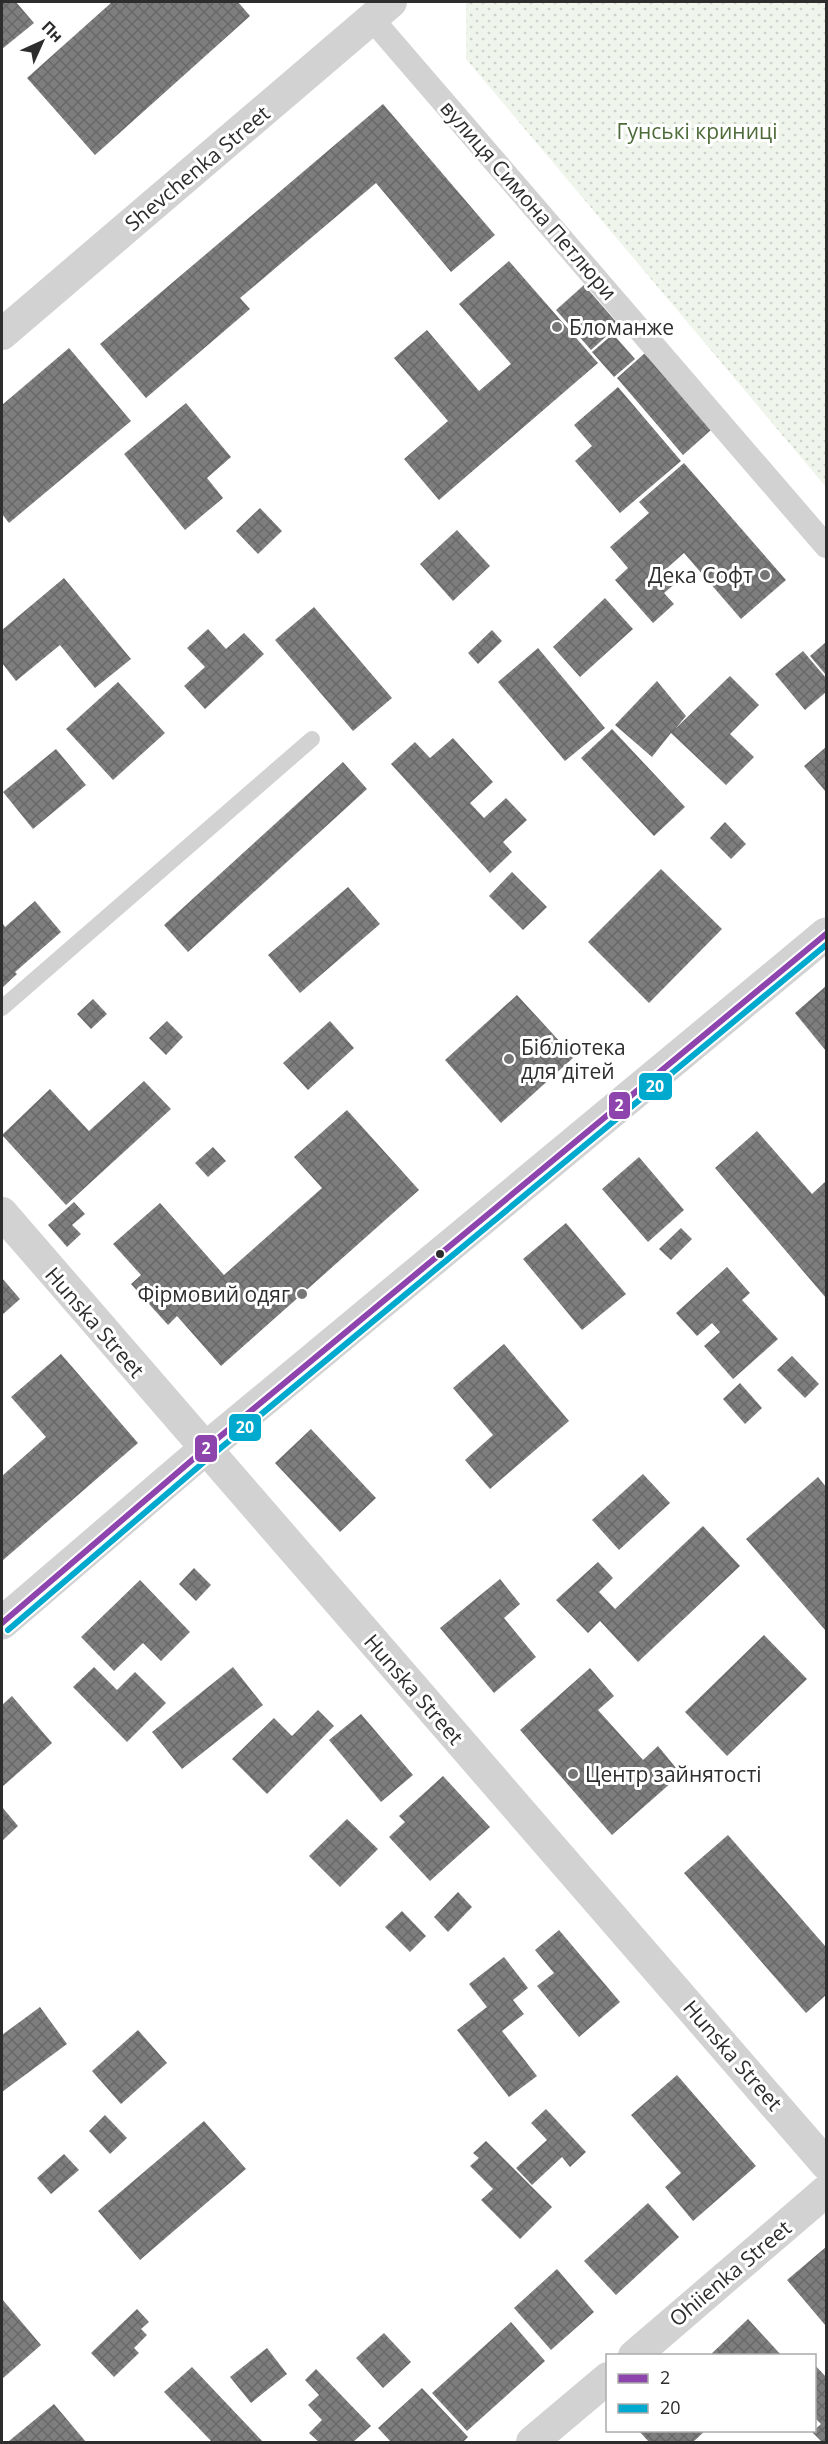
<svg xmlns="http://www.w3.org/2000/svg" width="828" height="2444" viewBox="0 0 828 2444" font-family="'Open Sans',sans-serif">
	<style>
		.park { fill: url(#park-dots) }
		.building { fill: url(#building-cross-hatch) }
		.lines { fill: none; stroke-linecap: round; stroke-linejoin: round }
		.service { stroke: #d2d2d2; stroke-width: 16 }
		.pedestrian { stroke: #d2d2d2; stroke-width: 24 }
		.minor { stroke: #d2d2d2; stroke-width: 32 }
		.tertiary { stroke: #d2d2d2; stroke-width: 33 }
		.bus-1-casing { stroke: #fff; stroke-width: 10 }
		.bus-2-casing { stroke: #fff; stroke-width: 10 }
		.bus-1 { stroke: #8e44ad; stroke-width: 6 }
		.bus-2 { stroke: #00a9ce; stroke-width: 6 }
		.poi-dot { fill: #767676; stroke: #fff; stroke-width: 2 }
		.bus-dot { fill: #2d2d2d; stroke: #fff; stroke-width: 2 }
		.labels { text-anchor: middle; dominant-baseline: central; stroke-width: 6; stroke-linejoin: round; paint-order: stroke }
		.park-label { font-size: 21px; fill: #4d6b39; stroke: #fff }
		.street-label { font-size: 21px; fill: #2d2d2d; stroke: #fff }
		.poi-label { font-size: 21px; fill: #2d2d2d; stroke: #fff; text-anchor: start }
		.line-badge { stroke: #fff; stroke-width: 2 }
		.badge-label { font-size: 16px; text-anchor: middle; font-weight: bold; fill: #fff }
	</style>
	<defs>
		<pattern id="park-dots" width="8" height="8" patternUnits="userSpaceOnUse" patternTransform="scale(1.5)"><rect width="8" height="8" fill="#eff5eb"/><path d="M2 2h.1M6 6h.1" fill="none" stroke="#cdd2ca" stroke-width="1.8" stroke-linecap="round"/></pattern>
		<pattern id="building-cross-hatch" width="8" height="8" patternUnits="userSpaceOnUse" patternTransform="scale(1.5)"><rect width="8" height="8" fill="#7e7e7e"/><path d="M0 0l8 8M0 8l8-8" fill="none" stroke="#686868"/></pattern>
	</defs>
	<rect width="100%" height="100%" fill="#fff"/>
	<!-- park -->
	<polygon class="park" points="466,2 826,2 826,487 466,59"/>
	<!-- building -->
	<g class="building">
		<polygon points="2,2 16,2 34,23 2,49"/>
		<polygon points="112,2 238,2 250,16 95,155 27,78"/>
		<polygon points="383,104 495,235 451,272 376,183 240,298 250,309 146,398 100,344"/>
		<polygon points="509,261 598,363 439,500 404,459 448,421 394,358 427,330 479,391 511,364 459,304"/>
		<polygon points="584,285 619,325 591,350 556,310"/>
		<polygon points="613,334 635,359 614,377 592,352"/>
		<polygon points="69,348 131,421 9,523 2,514 2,405"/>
		<polygon points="645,353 711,430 683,455 617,378"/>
		<polygon points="618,387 681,461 620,513 575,461 592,446 574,425"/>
		<polygon points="186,403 231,457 207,478 223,498 185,530 124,454"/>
		<polygon points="684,463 786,580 741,619 684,553 666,569 677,582 664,593 674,604 653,623 615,580 628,568 610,547 649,513 639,502"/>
		<polygon points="260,508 282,531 258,554 236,531"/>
		<polygon points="457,530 490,566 453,601 420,564"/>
		<polygon points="64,578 131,659 95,688 60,645 16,681 2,663 2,630"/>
		<polygon points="605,598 633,629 580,677 553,647"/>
		<polygon points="314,607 392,698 353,731 275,640"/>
		<polygon points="208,629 226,649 244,633 264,654 205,709 184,686 205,667 187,648"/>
		<polygon points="492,630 502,641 478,664 468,653"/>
		<polygon points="826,642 826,675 810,656"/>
		<polygon points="538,648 605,728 565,761 498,682"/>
		<polygon points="803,651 826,678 826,692 805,710 775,674"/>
		<polygon points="730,676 759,705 730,734 754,757 726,785 671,733 652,757 615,725 657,681 686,716 675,729"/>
		<polygon points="118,682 165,733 113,780 66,729"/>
		<polygon points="612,729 685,807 654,836 581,758"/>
		<polygon points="453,738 493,782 470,803 484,818 506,798 527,820 503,842 512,852 490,873 391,764 415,742 430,758"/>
		<polygon points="826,747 826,792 804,766"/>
		<polygon points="56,749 86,785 33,829 3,792"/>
		<polygon points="343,762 367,789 188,952 164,925"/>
		<polygon points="725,822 746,844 731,859 710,838"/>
		<polygon points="661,869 722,929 649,1003 588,942"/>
		<polygon points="512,872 547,907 523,930 489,896"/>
		<polygon points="348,887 380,924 300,993 268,955"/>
		<polygon points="35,901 61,932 15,972 17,974 2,988 2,922 5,927"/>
		<polygon points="826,986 826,1051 795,1013"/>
		<polygon points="517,995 574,1057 501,1123 445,1060"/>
		<polygon points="93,999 107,1014 91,1029 77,1014"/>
		<polygon points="167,1021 183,1037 166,1055 149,1038"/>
		<polygon points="330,1021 354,1048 308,1090 283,1063"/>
		<polygon points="144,1081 171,1109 66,1205 2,1135 50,1089 89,1131"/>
		<polygon points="347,1110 419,1190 221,1366 177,1316 168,1325 131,1284 141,1275 113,1244 160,1203 224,1275 322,1188 294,1157"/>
		<polygon points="757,1131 812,1194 826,1181 826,1298 715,1168"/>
		<polygon points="213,1147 226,1161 208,1177 195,1163"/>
		<polygon points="639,1157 684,1210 648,1242 602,1189"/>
		<polygon points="74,1202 85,1214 72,1225 81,1234 67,1247 48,1225"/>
		<polygon points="566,1223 626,1294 582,1330 523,1259"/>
		<polygon points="681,1228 692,1239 671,1260 659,1249"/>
		<polygon points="727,1267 750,1293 742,1300 778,1339 733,1379 704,1346 720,1332 712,1323 697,1336 676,1313"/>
		<polygon points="2,1278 20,1299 2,1315"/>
		<polygon points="504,1344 569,1421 490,1489 465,1460 493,1435 453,1388"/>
		<polygon points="61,1354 138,1443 2,1561 2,1476 46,1437 11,1397"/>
		<polygon points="792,1356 819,1384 805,1398 777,1370"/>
		<polygon points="740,1383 762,1408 745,1424 723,1399"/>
		<polygon points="311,1429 376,1498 340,1532 275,1463"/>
		<polygon points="643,1474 670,1503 619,1550 592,1520"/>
		<polygon points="818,1477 826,1487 826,1631 746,1539"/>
		<polygon points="703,1526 740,1566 638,1662 600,1621 588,1633 556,1600 598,1562 613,1578 599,1592 615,1609"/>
		<polygon points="194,1568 211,1585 196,1601 179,1584"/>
		<polygon points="500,1579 520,1604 504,1618 536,1657 494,1693 440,1628"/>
		<polygon points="140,1580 190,1632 161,1661 143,1643 114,1671 81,1637"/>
		<polygon points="764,1635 807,1679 727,1756 685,1712"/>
		<polygon points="94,1667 117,1690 135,1672 166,1703 127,1742 73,1687"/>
		<polygon points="233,1667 263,1705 182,1769 152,1732"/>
		<polygon points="590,1668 614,1696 598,1710 643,1760 658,1746 681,1774 612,1835 520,1730"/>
		<polygon points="12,1696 52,1743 2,1787 2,1705"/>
		<polygon points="318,1710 334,1726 267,1794 232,1759 274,1718 292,1736"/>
		<polygon points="361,1714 413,1775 381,1802 329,1740"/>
		<polygon points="443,1776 490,1827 430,1881 389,1837 405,1822 399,1816"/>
		<polygon points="2,1807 18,1826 2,1841"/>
		<polygon points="347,1819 378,1849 340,1887 309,1856"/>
		<polygon points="728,1835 826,1947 826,1995 806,2013 684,1873"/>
		<polygon points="458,1892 472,1907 448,1932 434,1917"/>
		<polygon points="402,1911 426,1936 410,1952 385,1927"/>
		<polygon points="559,1930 620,2002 579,2037 537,1986 554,1973 535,1950"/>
		<polygon points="504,1957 528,1988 513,2000 524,2014 502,2031 537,2076 509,2097 457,2030 487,2007 469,1984"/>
		<polygon points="40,2007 67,2044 2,2092 2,2035"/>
		<polygon points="138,2030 167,2063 121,2104 92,2071"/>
		<polygon points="677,2075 756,2166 693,2221 665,2187 681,2173 631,2115"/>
		<polygon points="546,2109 586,2152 570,2167 562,2157 532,2185 516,2168 547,2140 531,2123"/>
		<polygon points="105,2115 127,2138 110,2154 89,2131"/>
		<polygon points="204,2121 246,2169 140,2260 98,2211"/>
		<polygon points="486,2141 552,2207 520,2239 481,2200 493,2189 470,2166 479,2158 473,2153"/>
		<polygon points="64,2154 79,2170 51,2194 37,2178"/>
		<polygon points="648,2203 679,2237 616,2295 584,2261"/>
		<polygon points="826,2247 826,2326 787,2280"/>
		<polygon points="557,2269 594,2312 551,2350 514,2308"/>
		<polygon points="2,2299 41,2345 2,2379"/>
		<polygon points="137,2309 149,2322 141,2329 147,2335 134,2348 139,2353 114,2377 91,2353"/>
		<polygon points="748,2319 782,2356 709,2356"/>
		<polygon points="511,2322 545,2361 467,2431 432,2393"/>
		<polygon points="384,2333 411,2362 383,2388 356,2358"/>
		<polygon points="267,2348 287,2374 251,2403 230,2377"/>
		<polygon points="814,2364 826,2377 826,2442 822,2442 812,2432 821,2424 814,2417"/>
		<polygon points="192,2367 263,2442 212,2442 164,2392"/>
		<polygon points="316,2369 371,2426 353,2442 319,2442 309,2433 322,2420 308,2405 319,2395 305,2380"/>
		<polygon points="422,2388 468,2437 463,2442 391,2442 378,2428"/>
		<polygon points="54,2404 86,2442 10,2442 9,2441"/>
		<polygon points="638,2430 706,2430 693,2442 649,2442"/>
	</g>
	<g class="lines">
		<!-- service -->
		<polyline class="service" points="2,1008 312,739"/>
		<!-- pedestrian -->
		<polyline class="pedestrian" points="372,19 826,546"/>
		<!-- minor -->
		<g class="minor">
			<polyline points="2,334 391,2"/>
			<polyline points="2,1213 826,2164"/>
			<polyline points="634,2356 826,2191"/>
			<polyline points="532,2442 608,2378"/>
		</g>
		<!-- tertiary -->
		<polyline class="tertiary" points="2,1623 205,1449 826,934"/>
		<!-- bus-1 casing -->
		<g class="bus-1-casing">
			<polyline id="bus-1" points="2,1623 205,1449 826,934"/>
		</g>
		<!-- bus-2 casing -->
		<g class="bus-2-casing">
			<polyline id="bus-2" points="8,1630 211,1456 826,945"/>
		</g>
		<!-- bus-1 -->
		<use href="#bus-1" class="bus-1"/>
		<!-- bus-2 -->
		<use href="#bus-2" class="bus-2"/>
	</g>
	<!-- markers -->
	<g class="poi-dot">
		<circle cx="557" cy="327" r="6"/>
		<circle cx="765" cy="575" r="6"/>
		<circle cx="509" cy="1059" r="6"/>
		<circle cx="302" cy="1294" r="6"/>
		<circle cx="573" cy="1774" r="6"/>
	</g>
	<circle class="bus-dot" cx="440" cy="1254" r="5"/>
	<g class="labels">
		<!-- park labels -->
		<g class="park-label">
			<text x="697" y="131">Гунські криниці</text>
		</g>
		<!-- street labels -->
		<g class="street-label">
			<text transform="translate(197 168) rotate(-40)">Shevchenka Street</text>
			<text transform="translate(529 200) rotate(49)">вулиця Симона Петлюри</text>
			<text transform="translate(95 1322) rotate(49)">Hunska Street</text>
			<text transform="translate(414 1689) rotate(49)">Hunska Street</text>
			<text transform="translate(733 2055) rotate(49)">Hunska Street</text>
			<text transform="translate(730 2273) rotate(-40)">Ohiienka Street</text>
		</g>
		<!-- poi labels -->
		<g class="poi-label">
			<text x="569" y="327">Бломанже</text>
			<text x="753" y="575" text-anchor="end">Дека Софт</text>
			<text x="521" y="1047">Бібліотека<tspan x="521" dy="24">для дітей</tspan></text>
			<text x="290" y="1294" text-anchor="end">Фірмовий одяг</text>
			<text x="585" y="1774">Центр зайнятості</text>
		</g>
	</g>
	<g class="line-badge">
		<rect x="638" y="1072" width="35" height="29" rx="6" fill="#00a9ce"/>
		<rect x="608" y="1091" width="23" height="29" rx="6" fill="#8e44ad"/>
		<rect x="228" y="1413" width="34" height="29" rx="6" fill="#00a9ce"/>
		<rect x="194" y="1434" width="24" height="29" rx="6" fill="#8e44ad"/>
	</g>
	<g class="badge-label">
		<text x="655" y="1092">20</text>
		<text x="619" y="1111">2</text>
		<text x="245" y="1433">20</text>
		<text x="206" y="1454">2</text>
	</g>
	<!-- border -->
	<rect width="828" height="2444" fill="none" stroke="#2d2d2d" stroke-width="6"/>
	<!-- legend -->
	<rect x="606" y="2354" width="210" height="78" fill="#ffffff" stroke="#ababab" stroke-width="1.5"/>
	<rect x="618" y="2374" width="30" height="9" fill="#8e44ad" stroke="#ababab" stroke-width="1.5"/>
	<text x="660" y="2384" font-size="18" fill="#2d2d2d">2</text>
	<rect x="618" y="2404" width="30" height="9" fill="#00a9ce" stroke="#ababab" stroke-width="1.5"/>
	<text x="660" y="2414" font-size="18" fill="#2d2d2d">20</text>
	<!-- north arrow -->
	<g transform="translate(42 42) rotate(45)" stroke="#ffffff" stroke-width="4.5" paint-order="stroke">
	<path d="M0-4.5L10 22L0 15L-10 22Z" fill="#2d2d2d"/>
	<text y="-9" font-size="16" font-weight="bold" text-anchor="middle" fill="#2d2d2d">Пн</text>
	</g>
</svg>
